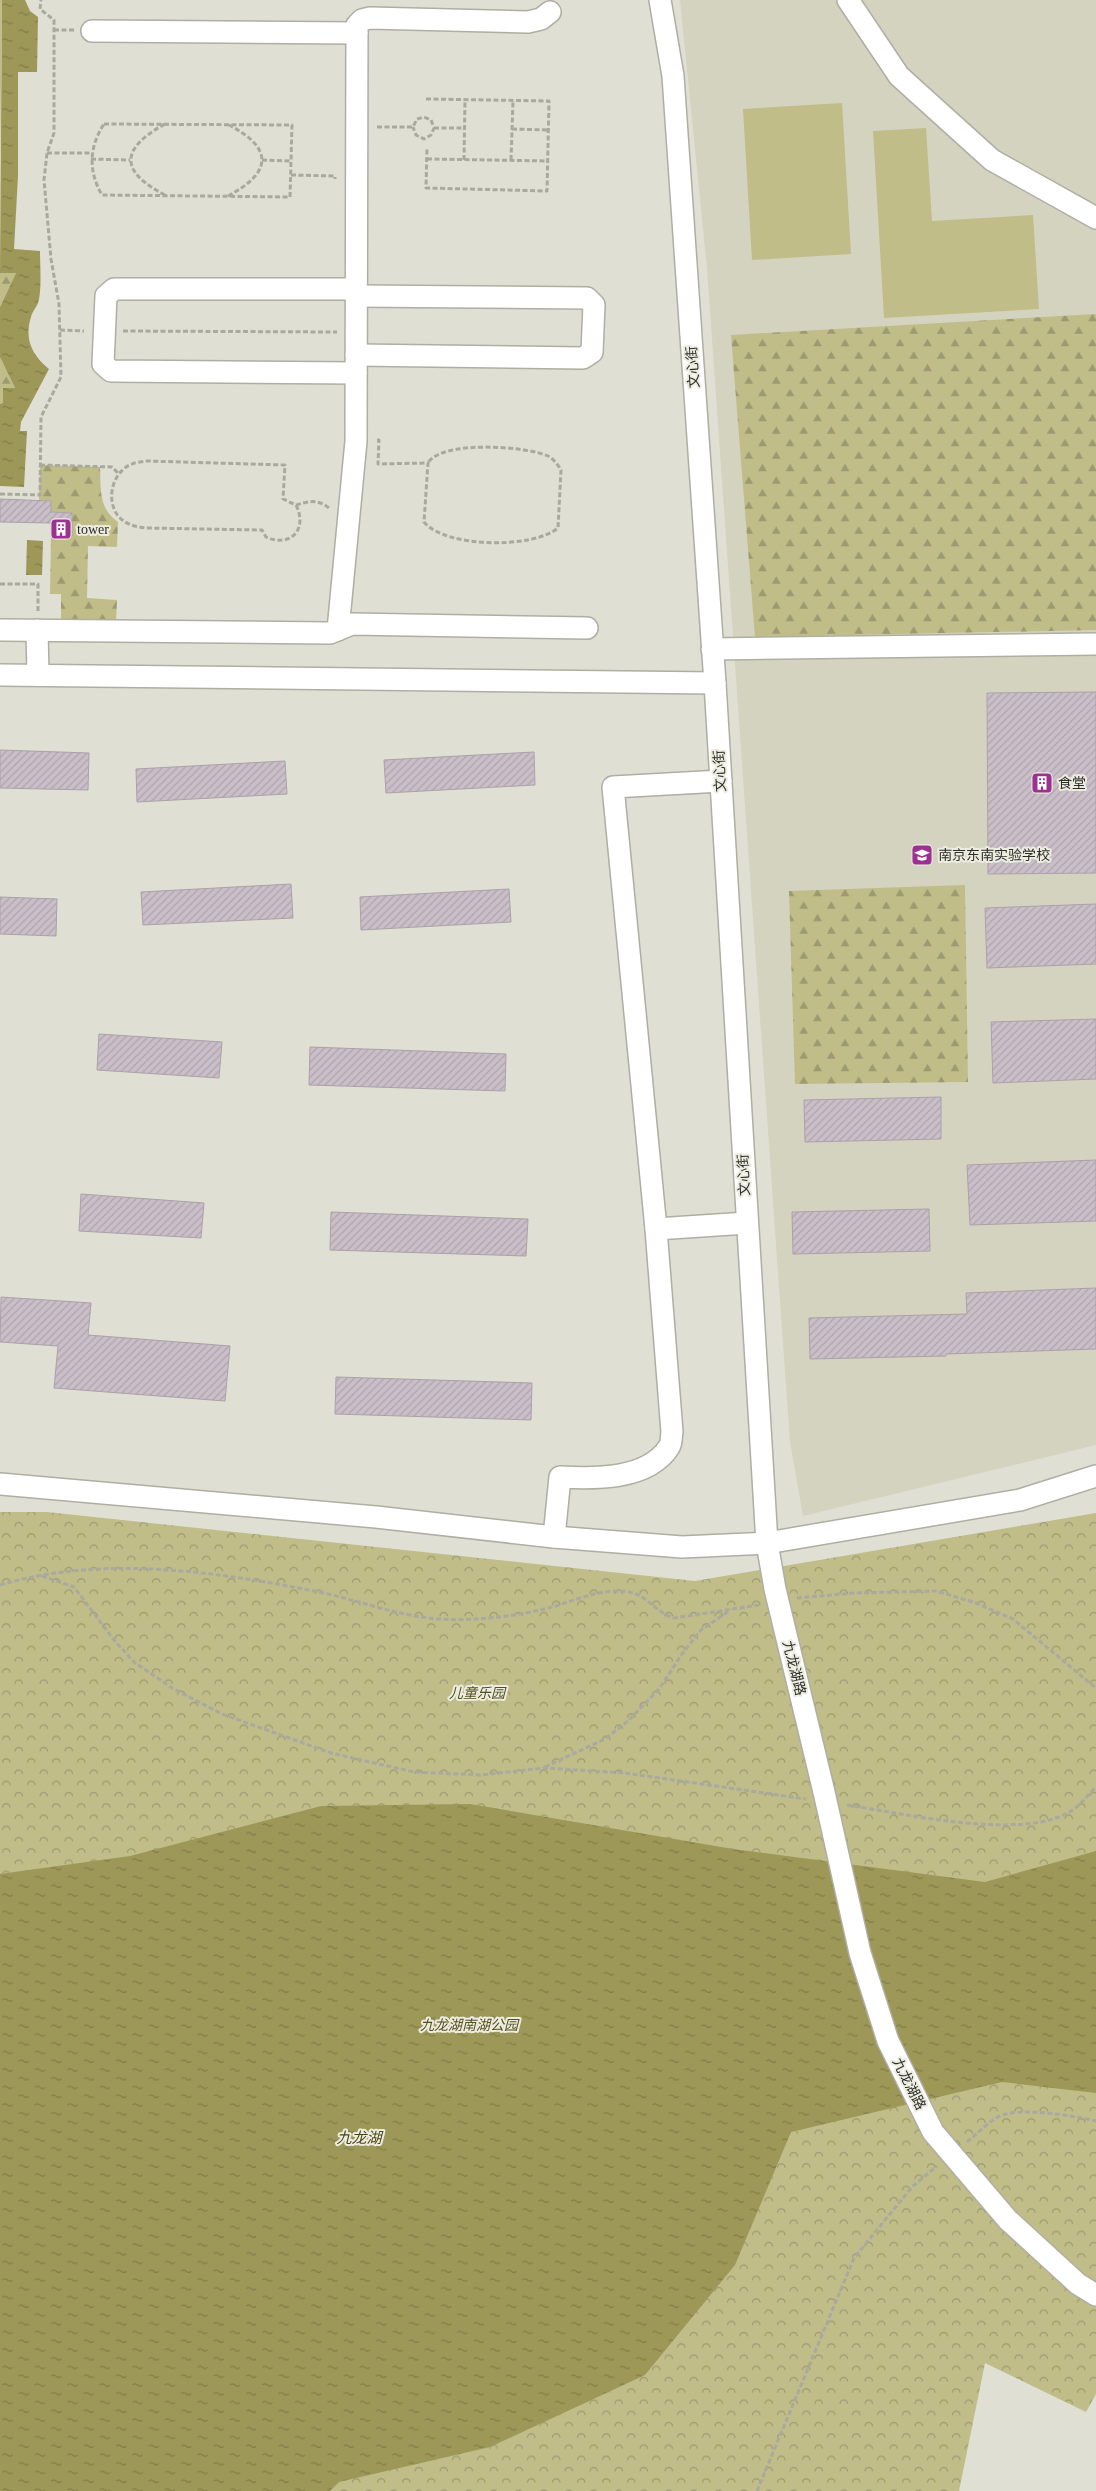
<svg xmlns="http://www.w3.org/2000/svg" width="1096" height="2491" viewBox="0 0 1096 2491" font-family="'Times New Roman','Noto Sans SC',serif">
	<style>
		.built { fill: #d4d3c0 }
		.green { fill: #c0bd89 }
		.forest { fill: url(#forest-firs) }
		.park { fill: url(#park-crowns) }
		.water { fill: url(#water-ripples) }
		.building { fill: url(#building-hatch); stroke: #aba1a9 }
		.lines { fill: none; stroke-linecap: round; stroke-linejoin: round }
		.minor-casing { stroke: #aeaea2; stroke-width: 24 }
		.path { stroke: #a9a99f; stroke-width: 3; stroke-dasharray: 5 2.5; stroke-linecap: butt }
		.minor { stroke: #fff; stroke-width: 21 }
		.minor-bridge-casing { stroke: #aeaea2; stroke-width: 24; stroke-linecap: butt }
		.minor-bridge { stroke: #fff; stroke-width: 21 }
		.labels { text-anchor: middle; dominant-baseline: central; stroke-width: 4; stroke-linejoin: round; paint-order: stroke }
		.street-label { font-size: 14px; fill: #2d2d28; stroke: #edece0 }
		.poi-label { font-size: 14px; fill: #2d2d28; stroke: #edece0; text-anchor: start }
		.park-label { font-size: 14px; font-style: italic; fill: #54501e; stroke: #edece0 }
		.water-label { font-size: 15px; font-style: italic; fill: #4a4613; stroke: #edece0 }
	</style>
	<defs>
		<pattern id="forest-firs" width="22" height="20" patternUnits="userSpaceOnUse" patternTransform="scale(1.25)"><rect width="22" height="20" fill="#c0bd89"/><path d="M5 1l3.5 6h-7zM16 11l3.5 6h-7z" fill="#9c9a70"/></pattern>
		<pattern id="park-crowns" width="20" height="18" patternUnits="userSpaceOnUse" patternTransform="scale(1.25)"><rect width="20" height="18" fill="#c0bd89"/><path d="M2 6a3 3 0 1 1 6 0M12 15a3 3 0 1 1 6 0" fill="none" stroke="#9c9a70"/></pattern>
		<pattern id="water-ripples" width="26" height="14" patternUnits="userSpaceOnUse" patternTransform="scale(1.25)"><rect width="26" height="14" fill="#9d9857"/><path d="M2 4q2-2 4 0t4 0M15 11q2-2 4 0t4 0" fill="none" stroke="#807c48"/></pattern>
		<pattern id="building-hatch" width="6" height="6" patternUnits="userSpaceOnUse" patternTransform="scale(1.25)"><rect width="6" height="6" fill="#cabfc8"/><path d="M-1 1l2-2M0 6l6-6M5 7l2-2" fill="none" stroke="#aea4ac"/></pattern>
	</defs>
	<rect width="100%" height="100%" fill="#dfdfd3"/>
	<!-- built -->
	<polygon class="built" points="680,0 1096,0 1096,1445 803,1516 790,1442 707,268"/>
	<!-- green -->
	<g class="green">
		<polygon points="842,103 851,254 752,260 743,109"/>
		<polygon points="926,128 932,221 1033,215 1039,309 884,318 873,131"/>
	</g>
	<!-- forest -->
	<g class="forest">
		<polygon points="0,0 2,0 0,161"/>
		<polygon points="0,273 16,273 0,307"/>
		<polygon points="1096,314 1096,630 755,637 731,335"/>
		<polygon points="0,357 15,388 3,404 0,404"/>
		<path d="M40,465L100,467C101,489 98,508 118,522L117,547L88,546L87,598L117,600L116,622L61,619V594H50L51,535L72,536V513L51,512V501L39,500Z"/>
		<polygon points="965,885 968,1082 795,1084 789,891"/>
	</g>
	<!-- park -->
	<polygon class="park" points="0,1512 47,1512 695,1581 1096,1513 1096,2394 1086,2412 985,2363 959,2491 0,2491"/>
	<!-- water -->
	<g class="water">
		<path d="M2,0H25L30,11L38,17L37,72H18V176L14,249L40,251C40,265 42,291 38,303C36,308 32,312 31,317C24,339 32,355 49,369L21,422L20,431H27L24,487L0,486V404L3,403V388H15L0,357V307L16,273H0Z"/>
		<polygon points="27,540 43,541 42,575 26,575"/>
		<polygon points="470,1804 733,1849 985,1882 1096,1851 1096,2093 1002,2082 791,2132 735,2265 645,2375 490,2447 339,2482 330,2491 0,2491 0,1874 130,1856 321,1806"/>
	</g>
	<!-- building -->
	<g class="building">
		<polygon points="0,499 51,501 51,512 72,513 72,536 51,535 51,523 0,522"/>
		<polygon points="1096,692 1096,873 988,874 987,693"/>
		<polygon points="0,750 89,753 88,790 0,788"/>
		<polygon points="534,752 535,785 386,793 384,760"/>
		<polygon points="285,761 287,794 137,802 136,769"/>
		<polygon points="291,884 293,918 143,925 141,892"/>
		<polygon points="509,889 511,922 361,930 360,897"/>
		<polygon points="0,897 57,899 56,936 0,934"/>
		<polygon points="1096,904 1096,964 987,968 985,908"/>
		<polygon points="1096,1019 1096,1079 993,1083 991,1022"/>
		<polygon points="99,1034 222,1042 219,1078 97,1070"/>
		<polygon points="310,1047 506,1054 505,1091 309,1085"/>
		<polygon points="941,1097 941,1139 805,1142 804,1100"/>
		<polygon points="1096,1160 1096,1221 970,1225 967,1165"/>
		<polygon points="81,1194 204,1203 201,1238 79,1231"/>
		<polygon points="929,1209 930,1251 793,1254 792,1212"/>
		<polygon points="331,1212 528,1219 526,1256 330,1250"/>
		<polygon points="1096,1288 1096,1349 946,1354 946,1356 810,1359 809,1318 967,1314 966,1293"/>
		<polygon points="1,1297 91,1303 88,1335 230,1346 225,1401 54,1388 58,1346 0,1342"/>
		<polygon points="336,1377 532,1383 531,1420 335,1414"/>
	</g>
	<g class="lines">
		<!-- minor casing -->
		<g class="minor-casing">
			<g id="minor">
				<polyline points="660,0 673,76 715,683 767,1543 775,1589 824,1792"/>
				<polyline points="848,0 899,76 992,160 1096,218"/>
				<polyline points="92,31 357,33"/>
				<polyline points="356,296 587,298 594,305 592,352 583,358 356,355"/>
				<polyline points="356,373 111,371 103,364 106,296 114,289 356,289"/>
				<polyline points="0,630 330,633 352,624 587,628"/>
				<polyline points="37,630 38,675"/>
				<polyline points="338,630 356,441 357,25 362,20 370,18 528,22 541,19 550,12"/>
				<polyline points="712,649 1096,644"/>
				<polyline points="0,675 715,683"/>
				<polyline points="656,1229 613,787 721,781"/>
				<polyline points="0,1484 376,1517 554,1537 682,1547 767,1543 1020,1500 1096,1476"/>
				<path d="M554,1537L560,1477C594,1479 648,1480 669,1447C672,1443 671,1436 672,1432L656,1229L747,1223"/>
				<polyline points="1008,2220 1078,2284 1096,2295"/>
			</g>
		</g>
		<!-- path -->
		<g class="path">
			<polyline points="54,30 74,30"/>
			<polyline points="426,99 549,101 547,191 426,188 427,147"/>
			<path d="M104,124L292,125L290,197L102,195C88,171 89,147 104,124Z"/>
			<polyline points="377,127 413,127 417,119 424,117 431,120 434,128 431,135 424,139 416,135 413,127"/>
			<polyline points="434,128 464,128"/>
			<polyline points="512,129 548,130"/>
			<polyline points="47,153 92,153"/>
			<polyline points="91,159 130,160"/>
			<polyline points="427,159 548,161"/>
			<polyline points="262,160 291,161"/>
			<polyline points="464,160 465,100"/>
			<polyline points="511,160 513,101"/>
			<polyline points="291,175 335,176 335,179"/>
			<path d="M165,195C119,171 120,149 165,124"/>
			<path d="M228,196C271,173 275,149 229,125"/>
			<polyline points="60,330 84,331"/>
			<polyline points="123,331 337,332"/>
			<path d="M377,440H379L378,464L428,463L424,522C445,548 533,549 558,528L561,470C558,465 554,459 548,456C526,446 441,440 428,463"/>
			<polyline points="40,465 112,467 119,474"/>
			<polyline points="0,494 40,495 41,417 61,377 59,304 51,259 44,180 47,153 54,133 54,20 40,9 41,0"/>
			<path d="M296,505C308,529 291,548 266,537L262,530L146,528C137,527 127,525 120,518C105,503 111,472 132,464C136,462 142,462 147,461L285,465L283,499L296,505C309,501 318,499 329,508"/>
			<polyline points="0,584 38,584 38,611"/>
			<polyline points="42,1576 74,1587 114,1640 134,1662 172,1688 222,1714 331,1753 414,1772 480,1775 545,1768 625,1773 806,1799"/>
			<path d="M0,1585C101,1555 212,1571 314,1591C356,1599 396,1616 439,1619C473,1621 511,1617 544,1609C571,1603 600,1587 629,1592C647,1595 655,1612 674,1618L759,1605"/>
			<polyline points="797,1598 855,1593 936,1591 976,1603 1013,1619 1096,1688"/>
			<polyline points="545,1767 605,1739 628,1721 659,1689 682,1654 701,1630 729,1611"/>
			<path d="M847,1805C903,1813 1027,1843 1074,1809C1082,1803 1089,1794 1096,1787"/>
			<path d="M967,2142C977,2134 987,2123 998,2117C1018,2106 1074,2116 1096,2121"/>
			<polyline points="757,2491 854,2258 913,2186 937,2166"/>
		</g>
		<!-- minor -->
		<use href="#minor" class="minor"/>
		<!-- minor-bridge casing -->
		<g class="minor-bridge-casing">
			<polyline id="minor-bridge" points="824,1792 860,1953 888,2041 933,2132 1008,2220"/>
		</g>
		<!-- minor-bridge -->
		<use href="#minor-bridge" class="minor-bridge"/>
	</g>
	<!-- icons -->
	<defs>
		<g id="building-square" transform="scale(1.125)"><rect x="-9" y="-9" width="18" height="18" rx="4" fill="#9c3192" stroke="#edece0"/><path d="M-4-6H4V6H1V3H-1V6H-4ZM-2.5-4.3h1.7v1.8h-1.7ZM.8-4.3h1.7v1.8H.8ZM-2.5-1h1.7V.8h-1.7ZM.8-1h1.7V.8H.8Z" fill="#fff"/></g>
		<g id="school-square" transform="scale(1.125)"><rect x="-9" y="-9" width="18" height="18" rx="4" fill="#9c3192" stroke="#edece0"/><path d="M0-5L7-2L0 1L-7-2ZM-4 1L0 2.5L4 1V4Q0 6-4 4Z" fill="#fff"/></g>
	</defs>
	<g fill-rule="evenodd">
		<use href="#building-square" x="61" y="529"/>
		<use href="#building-square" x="1042" y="783"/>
		<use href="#school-square" x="922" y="855"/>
	</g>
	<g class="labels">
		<!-- street labels -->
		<g class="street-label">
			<text transform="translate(693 367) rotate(-94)">文心街</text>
			<text transform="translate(720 771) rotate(-93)">文心街</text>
			<text transform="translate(744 1175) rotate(-93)">文心街</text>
			<text transform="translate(794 1668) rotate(76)">九龙湖路</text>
			<text transform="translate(909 2084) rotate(63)">九龙湖路</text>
		</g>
		<!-- poi labels -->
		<g class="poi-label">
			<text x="77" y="529">tower</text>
			<text x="1058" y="783">食堂</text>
			<text x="938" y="855">南京东南实验学校</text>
		</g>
		<!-- park labels -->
		<g class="park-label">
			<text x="477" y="1693">儿童乐园</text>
			<text x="469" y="2025">九龙湖南湖公园</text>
		</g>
		<!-- water labels -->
		<g class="water-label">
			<text x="359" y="2138">九龙湖</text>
		</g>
	</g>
</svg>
